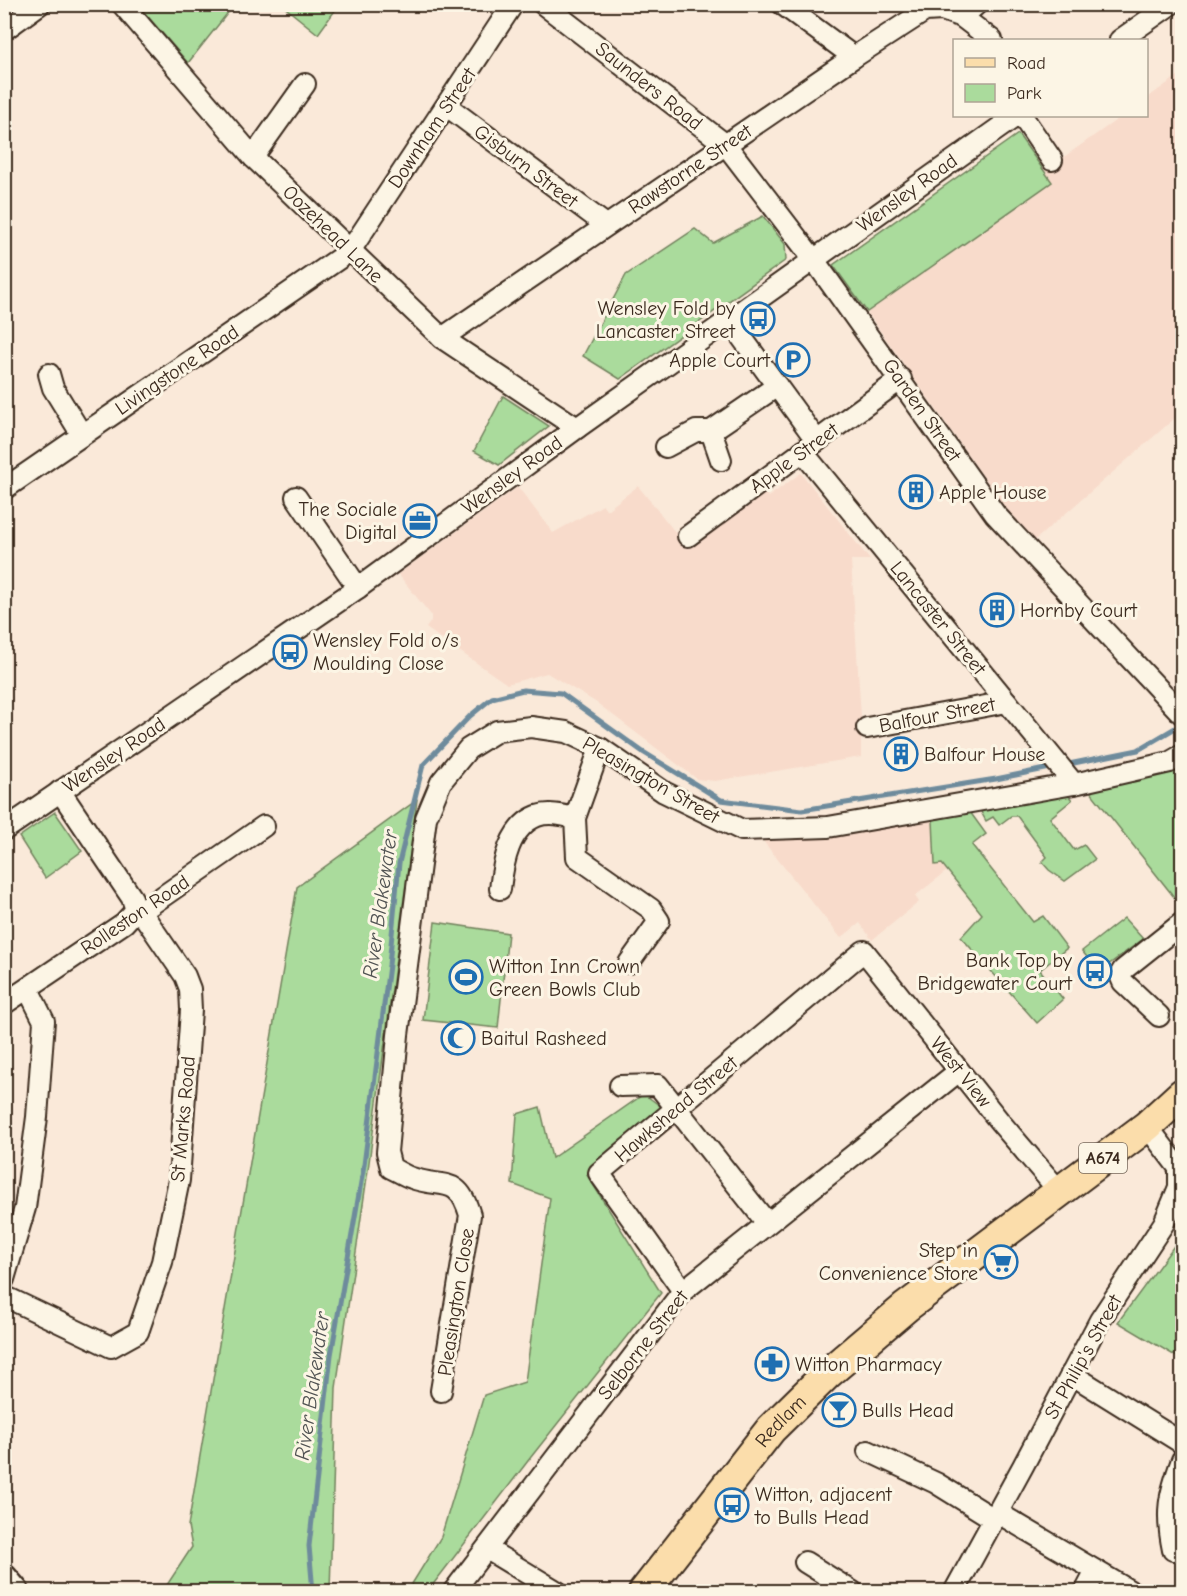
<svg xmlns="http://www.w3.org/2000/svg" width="1187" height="1596" viewBox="0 0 1187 1596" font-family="'Comic Neue',sans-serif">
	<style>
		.built { fill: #f8dbcb }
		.green { fill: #aadb9c; stroke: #72825d; stroke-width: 1.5 }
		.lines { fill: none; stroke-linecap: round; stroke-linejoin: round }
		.stream { stroke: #6e8b9c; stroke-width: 5 }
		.street-casing { stroke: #3b2a1e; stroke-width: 24 }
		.secondary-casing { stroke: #3b2a1e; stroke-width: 32 }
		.primary-casing { stroke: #3b2a1e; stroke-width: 34 }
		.street { stroke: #fcf5e5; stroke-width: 20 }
		.secondary { stroke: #fcf5e5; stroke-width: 27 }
		.primary { stroke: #fbddab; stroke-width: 30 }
		.labels { text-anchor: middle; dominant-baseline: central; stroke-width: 6; stroke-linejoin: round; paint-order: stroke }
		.shield { fill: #fcf5e5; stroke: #75675a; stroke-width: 1.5 }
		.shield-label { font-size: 18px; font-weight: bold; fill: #3b2a1e }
		.street-label { font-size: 20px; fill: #3b2a1e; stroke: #fcf5e5 }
		.poi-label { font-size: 20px; fill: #3b2a1e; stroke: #fcf5e5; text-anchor: start }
		.water-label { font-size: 21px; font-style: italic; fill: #505252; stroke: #fcf5e5 }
	</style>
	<rect width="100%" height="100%" fill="#fae9d9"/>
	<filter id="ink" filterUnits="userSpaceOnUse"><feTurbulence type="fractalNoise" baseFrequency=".0167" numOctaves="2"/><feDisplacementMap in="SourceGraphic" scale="12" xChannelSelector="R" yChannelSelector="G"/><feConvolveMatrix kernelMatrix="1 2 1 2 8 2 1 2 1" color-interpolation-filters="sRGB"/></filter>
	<g filter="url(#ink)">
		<!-- built -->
		<g class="built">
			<polygon points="1182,73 1182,412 1035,540 1005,507 867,312 1052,182 1044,171 1122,116 1146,116 1147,98"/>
			<polygon points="801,473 870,560 851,560 861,717 861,757 715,781 697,779 597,703 547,673 507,684 426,628 431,621 431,615 398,574 518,487 553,533 603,505 607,510 638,486 688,548 764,492 768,497"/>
			<polygon points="933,820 935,864 942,864 947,871 915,896 919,902 872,940 860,923 841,938 763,841 800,838 901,822"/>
		</g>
		<!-- green -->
		<g class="green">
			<polygon points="138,5 234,5 188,63"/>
			<polygon points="282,5 339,5 318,34"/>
			<polygon points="1018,134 1052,182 867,312 833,265"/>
			<polygon points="763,216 785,244 786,260 620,379 583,356 626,275 695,229 713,243"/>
			<polygon points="503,396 549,426 499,465 474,451"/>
			<polygon points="1182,762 1182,907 1090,791 1158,774"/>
			<polygon points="1068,795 1072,800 1050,818 1074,850 1084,845 1095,859 1065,881 1049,870 1042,862 1047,857 1017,816 1011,816 999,825 993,817 986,821 980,810"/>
			<polygon points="417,800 368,1170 336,1388 330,1591 163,1591 192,1547 188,1526 297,887"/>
			<polygon points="55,812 82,851 45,878 19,837"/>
			<polygon points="970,812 986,834 972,845 1033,922 1043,916 1067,948 1040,970 1063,999 1037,1023 961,937 982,914 942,864 935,865 933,820"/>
			<polygon points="1124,918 1143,939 1108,965 1096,968 1082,951"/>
			<polygon points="435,922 508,933 498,1028 423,1020"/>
			<polygon points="644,1094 663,1108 587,1175 661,1293 531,1457 428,1591 407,1592 441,1537 484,1395 525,1382 550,1198 512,1184 517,1114 540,1107 552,1158"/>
			<polygon points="1182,1235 1182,1360 1118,1322"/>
		</g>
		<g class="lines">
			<!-- stream -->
			<g class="stream">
				<polyline points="1064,765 1138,750 1182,724"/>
				<polyline points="313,1592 309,1546 331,1355 364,1165 389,965 399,863 423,765 470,716 492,698 523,690 561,693 643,752 721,800 802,810 996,779 1055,767"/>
			</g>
			<!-- street casing -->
			<g class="street-casing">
				<g id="street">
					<polyline points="122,4 253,157 442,338 577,428"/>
					<polyline points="543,4 726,145 814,260 995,514 1182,714"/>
					<polyline points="782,4 854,57"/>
					<polyline points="962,17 977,4"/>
					<polyline points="4,30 40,4"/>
					<polyline points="1120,40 1171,4"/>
					<polyline points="447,106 606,225"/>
					<polyline points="1022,116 1052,160"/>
					<polyline points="253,157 305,84"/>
					<polyline points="729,320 817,441"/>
					<polyline points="442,338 854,57 925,11 942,10 962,17 992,40"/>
					<polyline points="49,374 53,388 82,435"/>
					<polyline points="711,431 721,460"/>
					<polyline points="666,447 696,431 711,431 777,386"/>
					<polyline points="802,451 1074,784"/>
					<polyline points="4,489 350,251 513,4"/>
					<polyline points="296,497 358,588"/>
					<polyline points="688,536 901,379"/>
					<polyline points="867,728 1007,702"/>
					<polyline points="600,748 575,818 577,857 651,909 659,921 629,963"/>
					<polyline points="4,830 358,588 577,428 1016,116"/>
					<path d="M500,889C503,863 509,827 537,816C549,812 562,815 575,818"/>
					<polyline points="4,1004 124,923 136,910 149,906 264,826"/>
					<polyline points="1159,1016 1123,982 1120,975 1123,970 1182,923"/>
					<polyline points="620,1086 658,1085 767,1223"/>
					<polyline points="4,1279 25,1208 37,1117 44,1021 28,989"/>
					<polyline points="683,1291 599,1173 864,951 1000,1122 1059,1191"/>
					<polyline points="4,1296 111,1347 138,1332 162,1262 179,1180 191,1010 190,989 185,976 146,919 136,910 132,898 60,791"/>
					<polyline points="1071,1374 1182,1443"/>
					<path d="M441,1391L470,1215C458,1174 442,1189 412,1178C405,1176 398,1171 391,1168L387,1152L398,1035L426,818L441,782L468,749L497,731L531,727L566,732L600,748L664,792L742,830L828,827L1074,784L1170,762L1182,755"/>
					<polyline points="868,1451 936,1483 994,1519"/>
					<polyline points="998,1513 1132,1592"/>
					<polyline points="487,1549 558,1592"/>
					<path d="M1173,1550C1165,1512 1169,1495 1182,1460"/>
					<polyline points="805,1562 853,1592"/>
					<polyline points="453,1592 683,1291 959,1071"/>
					<polyline points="954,1592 1023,1466 1100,1320 1164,1223 1179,1187 1179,1168 1147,1126"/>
					<polyline points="1085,1592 1096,1571"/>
				</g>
			</g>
			<!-- secondary casing -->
			<g class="secondary-casing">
				<polyline id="secondary" points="4,1579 15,1592"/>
			</g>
			<!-- primary casing -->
			<g class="primary-casing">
				<g id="primary">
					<path id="s1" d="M644,1592L771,1429L827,1374L906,1307L1147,1126L1182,1094"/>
				</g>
			</g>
			<!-- street -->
			<use href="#street" class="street"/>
			<!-- secondary -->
			<use href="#secondary" class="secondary"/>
			<!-- primary -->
			<use href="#primary" class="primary"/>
		</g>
	</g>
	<!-- icons -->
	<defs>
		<g id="bus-ring" transform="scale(1.725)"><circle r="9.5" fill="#fcf5e5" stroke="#1f6fb2" stroke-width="1.5"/><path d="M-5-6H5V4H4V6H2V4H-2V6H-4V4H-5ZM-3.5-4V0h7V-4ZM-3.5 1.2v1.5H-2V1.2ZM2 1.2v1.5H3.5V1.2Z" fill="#1f6fb2"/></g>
		<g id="parking-ring" transform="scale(1.725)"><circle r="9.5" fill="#fcf5e5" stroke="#1f6fb2" stroke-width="1.5"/><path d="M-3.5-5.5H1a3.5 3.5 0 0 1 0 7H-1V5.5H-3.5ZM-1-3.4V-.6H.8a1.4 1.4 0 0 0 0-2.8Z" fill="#1f6fb2"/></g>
		<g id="building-ring" transform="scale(1.725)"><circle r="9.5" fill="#fcf5e5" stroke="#1f6fb2" stroke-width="1.5"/><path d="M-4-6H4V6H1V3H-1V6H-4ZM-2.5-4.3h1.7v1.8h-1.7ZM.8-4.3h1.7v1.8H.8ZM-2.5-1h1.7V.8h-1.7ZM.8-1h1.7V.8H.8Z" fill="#1f6fb2"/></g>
		<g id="office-ring" transform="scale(1.725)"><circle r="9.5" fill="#fcf5e5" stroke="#1f6fb2" stroke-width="1.5"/><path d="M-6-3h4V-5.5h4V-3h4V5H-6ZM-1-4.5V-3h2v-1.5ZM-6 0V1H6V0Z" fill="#1f6fb2"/></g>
		<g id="stadium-ring" transform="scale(1.725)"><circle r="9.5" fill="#fcf5e5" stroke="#1f6fb2" stroke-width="1.5"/><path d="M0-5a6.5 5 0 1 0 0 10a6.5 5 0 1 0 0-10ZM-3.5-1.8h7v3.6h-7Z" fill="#1f6fb2"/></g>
		<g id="mosque-ring" transform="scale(1.725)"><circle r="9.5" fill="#fcf5e5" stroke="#1f6fb2" stroke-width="1.5"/><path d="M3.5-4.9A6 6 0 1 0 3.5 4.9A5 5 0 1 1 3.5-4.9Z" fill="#1f6fb2"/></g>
		<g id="supermarket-ring" transform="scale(1.725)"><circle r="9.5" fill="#fcf5e5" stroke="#1f6fb2" stroke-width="1.5"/><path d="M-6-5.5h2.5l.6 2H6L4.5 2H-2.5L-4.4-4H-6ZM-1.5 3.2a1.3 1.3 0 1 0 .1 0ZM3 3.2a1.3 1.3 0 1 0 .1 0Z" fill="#1f6fb2"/></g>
		<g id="pharmacy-ring" transform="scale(1.725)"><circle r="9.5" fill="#fcf5e5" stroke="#1f6fb2" stroke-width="1.5"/><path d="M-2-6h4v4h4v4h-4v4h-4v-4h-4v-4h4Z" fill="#1f6fb2"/></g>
		<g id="bar-ring" transform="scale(1.725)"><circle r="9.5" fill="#fcf5e5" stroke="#1f6fb2" stroke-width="1.5"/><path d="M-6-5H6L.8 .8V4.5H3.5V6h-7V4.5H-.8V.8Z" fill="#1f6fb2"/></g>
	</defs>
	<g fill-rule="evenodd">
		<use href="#bus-ring" x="758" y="319"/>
		<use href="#parking-ring" x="793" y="360"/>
		<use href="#building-ring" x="916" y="492"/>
		<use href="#office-ring" x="420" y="521"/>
		<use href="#building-ring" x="997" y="610"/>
		<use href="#bus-ring" x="290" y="652"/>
		<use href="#building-ring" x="901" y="754"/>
		<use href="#bus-ring" x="1095" y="971"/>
		<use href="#stadium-ring" x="466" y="977"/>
		<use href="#mosque-ring" x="458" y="1038"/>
		<use href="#supermarket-ring" x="1001" y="1262"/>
		<use href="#pharmacy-ring" x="772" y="1364"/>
		<use href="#bar-ring" x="839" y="1410"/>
		<use href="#bus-ring" x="732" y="1505"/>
	</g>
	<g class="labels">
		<!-- shield labels -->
		<rect class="shield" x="1079" y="1143" width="48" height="30" rx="4.5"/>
		<g class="shield-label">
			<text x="1103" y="1158">A674</text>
		</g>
		<!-- street labels -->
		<g class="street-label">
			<text transform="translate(649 86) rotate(38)">Saunders Road</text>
			<text transform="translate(432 128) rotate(-56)">Downham Street</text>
			<text transform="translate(526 166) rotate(37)">Gisburn Street</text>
			<text transform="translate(690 169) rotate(-34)">Rawstorne Street</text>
			<text transform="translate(907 193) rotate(-36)">Wensley Road</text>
			<text transform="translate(333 234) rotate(44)">Oozehead Lane</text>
			<text transform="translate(177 370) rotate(-34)">Livingstone Road</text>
			<text transform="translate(922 410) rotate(55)">Garden Street</text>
			<text transform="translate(794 458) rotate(-36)">Apple Street</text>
			<text transform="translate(512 475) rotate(-36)">Wensley Road</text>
			<text transform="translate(938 618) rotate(51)">Lancaster Street</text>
			<text transform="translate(937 715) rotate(-11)">Balfour Street</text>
			<text transform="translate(114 755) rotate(-34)">Wensley Road</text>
			<text transform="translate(651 780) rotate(30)">Pleasington Street</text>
			<text transform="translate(135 915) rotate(-34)">Rolleston Road</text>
			<text transform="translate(961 1072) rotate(51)">West View</text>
			<text transform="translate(676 1109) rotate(-40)">Hawkshead Street</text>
			<text transform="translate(183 1119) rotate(-85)">St Marks Road</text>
			<text transform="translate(456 1302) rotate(-81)">Pleasington Close</text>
			<text transform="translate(643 1345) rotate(-52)">Selborne Street</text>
			<text transform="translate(1083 1357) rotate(-61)">St Philip's Street</text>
			<text stroke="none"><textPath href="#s1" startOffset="219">Redlam</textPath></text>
		</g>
		<!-- poi labels -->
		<g class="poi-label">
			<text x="735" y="308" text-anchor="end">Wensley Fold by<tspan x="735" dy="23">Lancaster Street</tspan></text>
			<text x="770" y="360" text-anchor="end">Apple Court</text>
			<text x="939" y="492">Apple House</text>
			<text x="397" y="509" text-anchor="end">The Sociale<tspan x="397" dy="23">Digital</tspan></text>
			<text x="1020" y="610">Hornby Court</text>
			<text x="313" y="640">Wensley Fold o/s<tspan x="313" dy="23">Moulding Close</tspan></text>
			<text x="924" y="754">Balfour House</text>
			<text x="1072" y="960" text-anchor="end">Bank Top by<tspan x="1072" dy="23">Bridgewater Court</tspan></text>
			<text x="489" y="966">Witton Inn Crown<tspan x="489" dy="23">Green Bowls Club</tspan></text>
			<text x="481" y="1038">Baitul Rasheed</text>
			<text x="978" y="1250" text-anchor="end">Step in<tspan x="978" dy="23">Convenience Store</tspan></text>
			<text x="795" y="1364">Witton Pharmacy</text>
			<text x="862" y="1410">Bulls Head</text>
			<text x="755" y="1494">Witton, adjacent<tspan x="755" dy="23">to Bulls Head</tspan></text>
		</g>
		<!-- water labels -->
		<g class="water-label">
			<text transform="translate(380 904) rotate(-82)">River Blakewater</text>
			<text transform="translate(312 1386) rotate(-82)">River Blakewater</text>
		</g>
	</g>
	<!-- margin -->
	<rect width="1187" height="1596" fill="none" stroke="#fcf5e5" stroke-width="24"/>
	<rect x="12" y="12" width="1163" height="1572" fill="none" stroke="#3b2a1e" stroke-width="2" filter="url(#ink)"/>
	<!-- legend -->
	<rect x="953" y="39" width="195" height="78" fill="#fcf5e5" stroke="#afa495" stroke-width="1.5"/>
	<rect x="965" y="58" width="30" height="9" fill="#fbddab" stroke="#afa495" stroke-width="1.5"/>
	<text x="1007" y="69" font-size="18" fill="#3b2a1e">Road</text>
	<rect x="965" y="84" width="30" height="18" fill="#aadb9c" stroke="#afa495" stroke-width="1.5"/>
	<text x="1007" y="99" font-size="18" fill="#3b2a1e">Park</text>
</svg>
